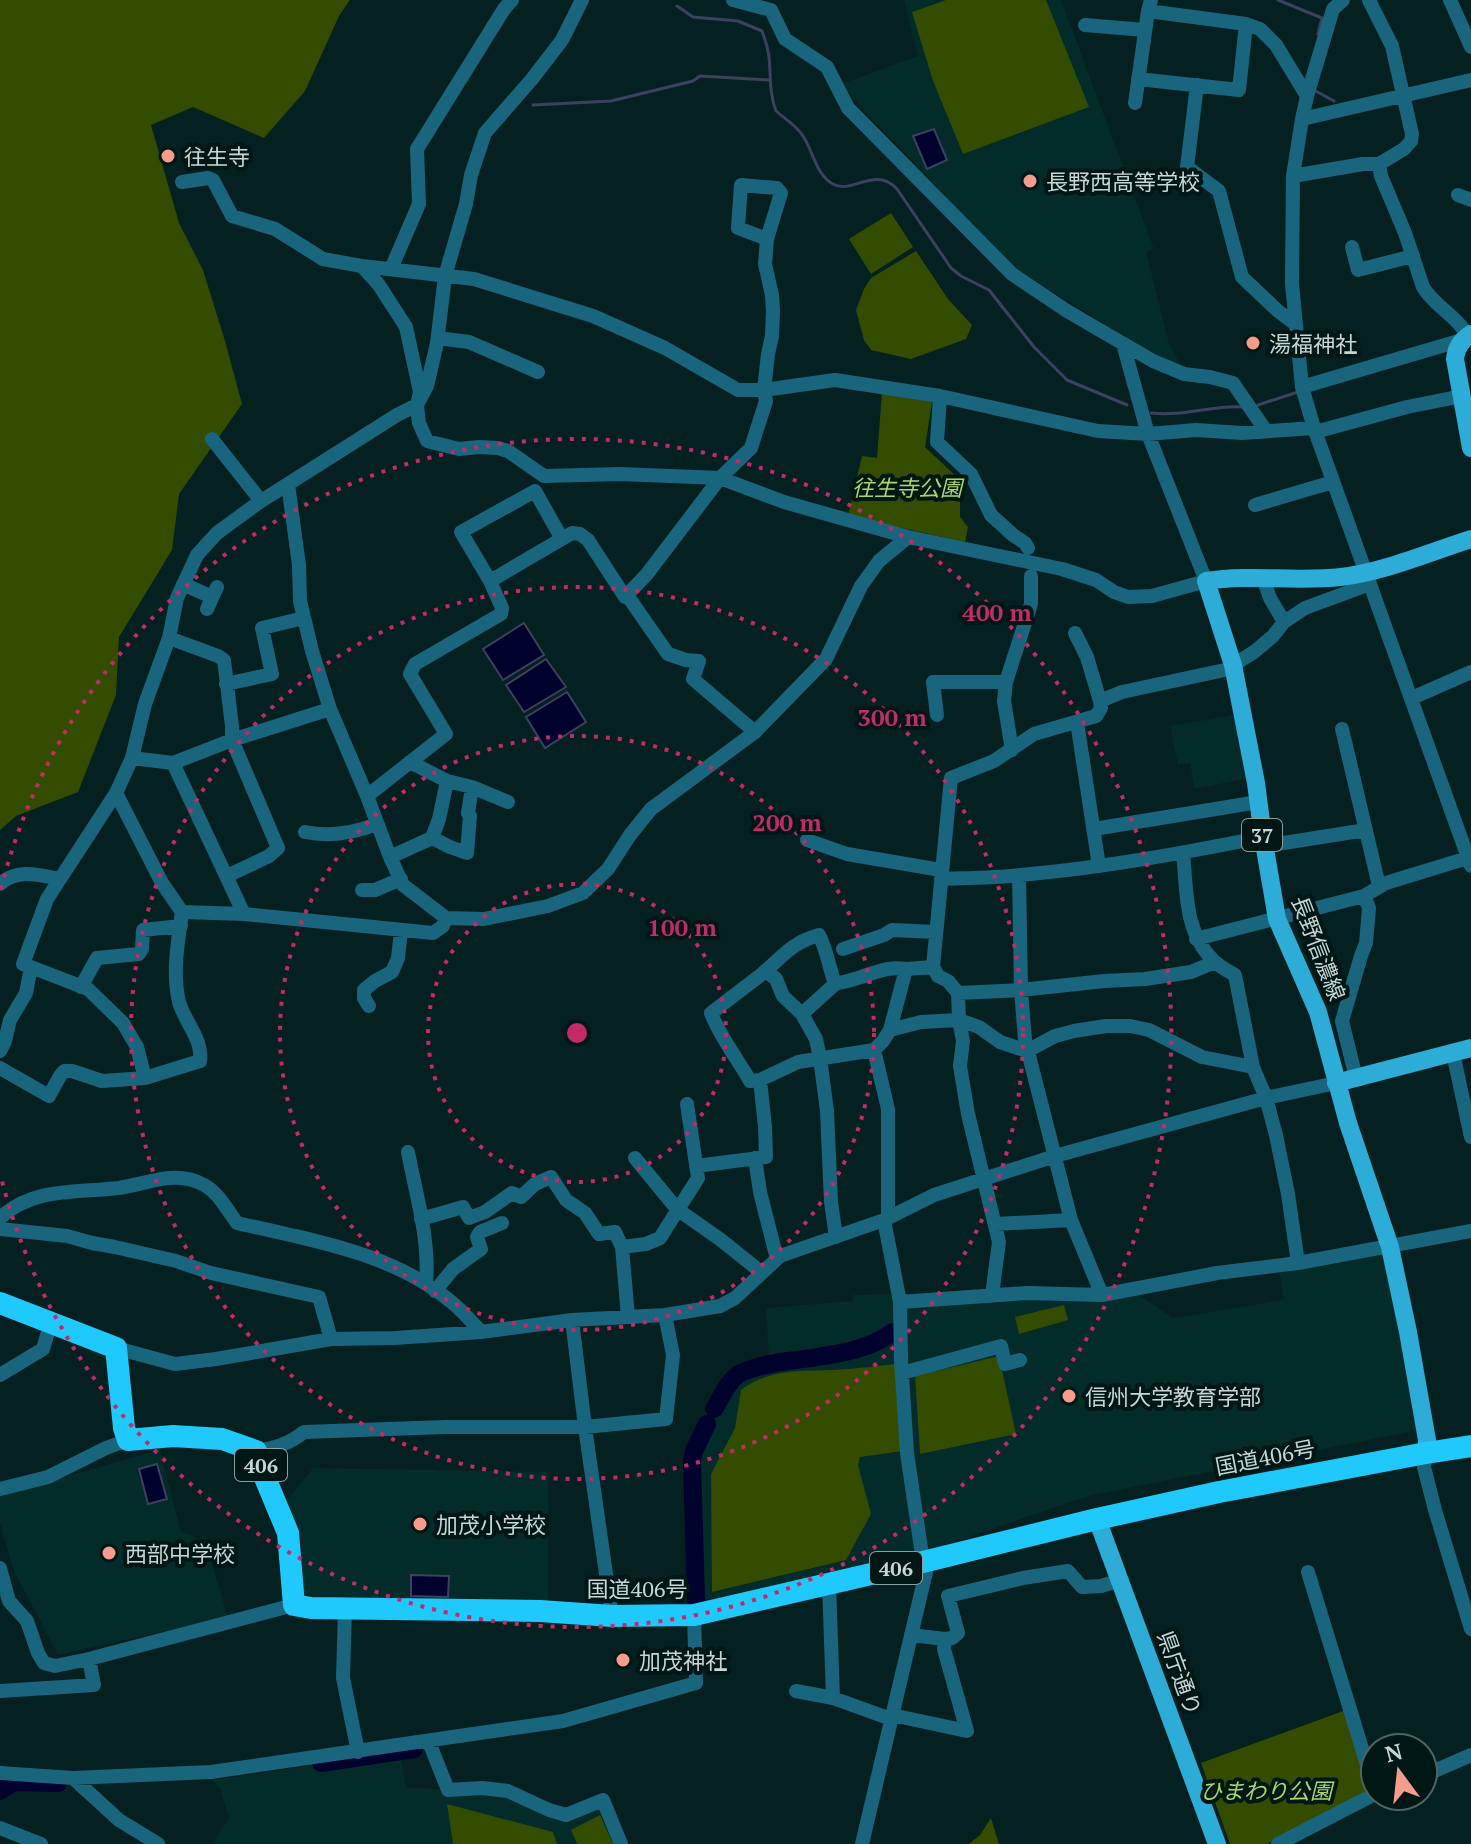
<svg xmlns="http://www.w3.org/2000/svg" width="1471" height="1844" font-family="'PT Serif','Noto Sans JP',serif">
<rect width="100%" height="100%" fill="#052020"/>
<path fill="#022b2a" d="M904,0H1061L1154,249L1146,252L1169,344L1182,367L1151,353L1020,271L982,236L899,145L871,118L841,84L918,56Z
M1235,715L1249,778L1194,789L1190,763L1178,765L1170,726Z
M1383,1249L1419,1426L1414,1431L1085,1497L926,1552L699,1601L694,1464L739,1367L769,1359L766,1308L853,1301V1295L896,1294L897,1304L1136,1293L1173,1318L1284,1300L1279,1270Z
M160,1450L181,1532L200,1539L204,1538L228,1617L58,1655L13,1569L0,1523V1495Z
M313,1468L548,1472V1607L317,1600L303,1594L284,1504Z
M400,1753L406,1787L507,1794L557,1818L600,1807L616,1844H212L229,1818L220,1788L212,1780Z"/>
<path fill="#334c00" d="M0,0H350L339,16L305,91L264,138L193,107L151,125L179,223L203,270L225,341L242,404L179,494L172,550L119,637L116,695L78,792L16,816L0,830Z
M946,0H1046L1089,107L963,154L933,81L912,12Z
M891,213L913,247L871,274L849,239Z
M916,251L948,299L972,325L966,339L911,359L871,350L864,340L856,310L864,289L871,278Z
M882,392L933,396L925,447L960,480V517L968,527L965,542L848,516L862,456L877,458Z
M1064,1305L1068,1320L1019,1334L1015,1317Z
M999,1356L1016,1434L920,1454L915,1376Z
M895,1364L903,1451L860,1457L858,1465L871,1514L846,1560L712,1592L711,1474L735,1428L741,1390C769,1369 799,1371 832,1370C853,1369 874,1366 895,1364Z
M1346,1710L1368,1785L1363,1795L1267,1844H1230L1201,1763Z
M447,1804L553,1832L557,1844H453Z
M600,1815L613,1844H577L571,1830Z
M991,1818L999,1844H969L980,1835Z"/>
<path fill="#00012d" stroke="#3c415f" stroke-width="2" d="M934,129L947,160L927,169L913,136Z
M524,623L544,655L503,680L483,649Z
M546,659L566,687L524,712L506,685Z
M567,692L586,722L545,748L526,717Z
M157,1464L167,1499L148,1504L139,1469Z
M411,1575L449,1576L448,1597L411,1596Z"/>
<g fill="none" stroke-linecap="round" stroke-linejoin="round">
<path stroke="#3c415f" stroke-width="3" d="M1278,0L1322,18L1318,34
M677,6L693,17L738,21L762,31C765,39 768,49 769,57C771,76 769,93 776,111C785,119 797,126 803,136C813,151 816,175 833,184C852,195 875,165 897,189L951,268L961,276L989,290L1034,347L1067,380L1127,405
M1312,89L1334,101
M533,105L611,101L693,81L700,76L769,80
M1258,405L1298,392
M1151,413C1182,417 1213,405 1243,407"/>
<path stroke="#00012d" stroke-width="18" d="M714,1409C721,1398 727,1382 739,1374C751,1367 767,1365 780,1362C816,1357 864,1354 893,1332
M696,1599L692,1462L694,1451L707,1424
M321,1763L414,1749
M0,1791L14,1782L58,1783"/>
<path stroke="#1a657e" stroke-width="14" d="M733,0L771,10L785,39L827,67L848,108L1012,274L1067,311L1153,361L1184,374L1210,377L1233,383L1266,431
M1151,0L1148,11L1246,24L1260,29L1276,45L1307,96
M1450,0L1471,47
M1085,25L1145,30
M1138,79L1239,90L1246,24
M1471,80L1302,119L1293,176L1292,284L1302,387L1314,428L1471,866
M1197,85L1187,167L1219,191L1242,277L1278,311L1294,323
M1135,103L1148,11
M1302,119L1307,96L1333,9L1343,0
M1379,164L1381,176L1405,233L1423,287C1434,306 1457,316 1468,336
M1293,176L1363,164H1379L1404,149L1411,141L1412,134L1392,46L1369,0
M182,182L208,178L213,180L232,216L275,229L323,259L362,266L474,279L593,316L665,348L738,390H764L835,380L940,396L1098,431L1148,434L1196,430L1242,433L1314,428
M1458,195L1471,200
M1352,247L1358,270L1413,256
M362,266L379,285L406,327L420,392L417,405L419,423L427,441L459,449L479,447L498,448L508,451L544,476L620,474L720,478L784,502L908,537L1062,569L1096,580L1114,592L1128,597L1152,596L1206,581L1148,434L1123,344
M391,269L419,204L417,149L504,9L512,0
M438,338L469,342L538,372
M1302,387L1462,340
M940,396L937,442L971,474L991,515L1013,535L1025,543L1028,548
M1315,432L1407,407L1462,396
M212,439L261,501
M288,484L299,565L300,601L312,651L330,709L367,796L390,857L403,885L446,918L484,919L548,906L583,893L608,869L630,835L651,809L755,732L826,659L861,586L879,561L908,537
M1255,505L1333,482
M1263,578L1270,598L1284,622
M490,581L461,532L535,491L562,539
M183,584L212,597
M625,597L647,574L720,478L751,448L766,401L764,390L768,354L772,336L773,311L772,295L765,264L767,239L781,193L777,188L741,185L738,228L767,239
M207,609L217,587
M1075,633L1087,657L1100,701
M169,638L218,656L224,660L232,726V740L278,848L269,856L227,876
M1233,665L1254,652L1273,636L1284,622L1305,608L1370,584
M226,684L272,674L262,628L304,618
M1412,698L1471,672
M937,715L933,682H1006
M1077,722L1099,866
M1342,729L1379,886
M1012,750L1004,701L1006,682L1031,604V576
M132,758L173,763L232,740L330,709
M173,763L244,914
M447,781L472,787L508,802
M116,793L162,883L182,912C178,942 172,972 179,1002C185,1023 203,1039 200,1061L145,1078L137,1047L123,1023L88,989L23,964L47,899L116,793L132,758L145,704L169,638L177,598L197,555L217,533L258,503L397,415L417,405L427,386L437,343L445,276L466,204L471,175L485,133L532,79L562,40L582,0
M367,796L446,734L410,674L415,664L501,614L502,608L490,581L572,533L580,534L588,540L625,597L629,598L668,654L686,660L699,661L693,679L755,732
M1094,829L1258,802
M305,832C330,837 354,833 377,824
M432,838L450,847L467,853L470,816L468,813L472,787
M807,840L847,854L941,870
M1264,846L1366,830
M1183,853C1187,891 1184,933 1214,961C1220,967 1228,971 1235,975L1253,1067L1266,1098L1276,1135L1288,1194L1298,1263
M390,857L432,838L439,819L447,781L410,762
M1019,875L1021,990L1025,1040L1071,1220L1102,1295
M941,879C967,878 994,878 1020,875C1102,868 1183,853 1263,837
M0,884C18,868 39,875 60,879
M362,890H375L401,879
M182,912L244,914L433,933L443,926L446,918
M1196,939L1364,896L1386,883L1471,857
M843,949L884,935L892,930L936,932
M766,971L776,979L783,996L802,1014L816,1039L820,1058L827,1111L831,1202L836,1237
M835,984C843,982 853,980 861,977C877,972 889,966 906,969
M81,987L97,958L139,954L142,949L143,930L181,926
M958,993L1021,990L1104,981L1145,979L1191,972L1215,962
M369,1006L364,998V990L375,981L392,972L398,958L401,931
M802,1014L835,984C829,967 827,950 819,935C791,943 783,956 762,974C745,987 728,1000 711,1013C720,1037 737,1058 750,1081L760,1080L798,1062L874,1050
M890,1030L906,969L933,967
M0,1051L5,1041L10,1020L26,993L31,967
M1453,1053L1471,1137
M0,1068L49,1096L60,1076L64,1071H72L102,1081L145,1078
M1356,1078L1342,1021L1361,956L1366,943L1369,908L1364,896
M408,1152C416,1195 430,1240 426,1284
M635,1158L677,1209L721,1240L761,1272
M755,1158L760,1192L777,1259
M696,1166L766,1157L765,1127L760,1080
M0,1218C33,1187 77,1193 119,1188C147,1184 176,1169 204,1185C218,1192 228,1211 237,1223C312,1240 395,1253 455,1305C464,1313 473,1323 481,1332
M888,1218V1109L874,1050L883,1041L890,1030L921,1022L959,1020L979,1027L1000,1042L1027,1051L1055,1036L1074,1031L1106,1026H1130L1149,1030L1202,1057L1253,1067
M421,1219L463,1207L469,1218L485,1212L512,1193L521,1197L535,1184L551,1177L566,1200L585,1213L599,1234L615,1232L622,1247L628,1317
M884,1220L900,1302
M995,1224L1071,1220
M0,1229L67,1236L92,1243L115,1247L176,1261L211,1273L319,1297L331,1339
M622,1247L646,1244L660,1238L698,1178L687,1104
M435,1291L453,1269L481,1249L477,1237L480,1232L502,1223
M992,1295L999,1242L968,1114L960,1066L963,1041L959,1020L958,993L948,981L938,976L933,967L951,778L994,761L1034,734L1096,716L1101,708L1100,701L1122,692L1234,668
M572,1320L585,1427L612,1616
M116,1348L175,1364L216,1359L331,1339L395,1338L481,1332L572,1320L665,1315L720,1306L735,1298L780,1256L884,1220L934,1195L1055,1156L1266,1098L1336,1083
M902,1373L1001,1346L1005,1364L1020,1360
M0,1375L43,1349L51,1322
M256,1451C275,1448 289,1444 304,1432L445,1427H585L666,1419L673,1355L665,1315
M1426,1453L1424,1467L1435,1510L1471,1629
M0,1489L48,1477L106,1448L128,1440
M0,1568L9,1601L27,1621L38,1653L44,1663L55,1666L89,1659L294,1605
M1308,1572L1375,1791
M829,1584L833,1698
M345,1609L343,1678L358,1752
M945,1639L952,1638L958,1633L948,1596L1023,1578L1068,1571L1082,1587L1101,1586L1121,1580
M0,1691L94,1685L89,1659
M796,1691L833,1698L891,1719
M892,1715L967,1731L944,1649L945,1639L911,1635
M429,1742L448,1790L482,1788L508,1791L549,1810L566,1815L603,1800L621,1844
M0,1773L73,1778L211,1772L563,1721L696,1683L694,1615
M1423,1776L1471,1755
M73,1778L119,1820L158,1844
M0,1828L41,1844
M862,1844L926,1572L923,1562L907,1453L901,1360L900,1302L1027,1293L1102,1295L1217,1273L1298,1263L1471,1231
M1278,1844L1375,1794"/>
<path stroke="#2cacd6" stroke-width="18" d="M1471,334C1461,340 1456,348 1455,359L1471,448
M1336,1083L1471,1048
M1426,1453L1427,1440L1408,1332L1390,1247L1348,1123L1318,1012L1277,919L1263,837L1256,783L1233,665L1206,581C1251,574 1296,582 1341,577C1384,572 1430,552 1471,539
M1097,1519L1217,1844"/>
<path stroke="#20c9fb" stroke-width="22" d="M0,1303L116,1348L124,1428L128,1440L173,1436L222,1439L256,1451L263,1473L288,1533L294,1605L311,1608L540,1611L612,1616L694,1615L923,1562L1097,1519L1219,1492L1426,1453L1471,1446"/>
</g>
<g fill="none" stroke="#c22b67" stroke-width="4" stroke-dasharray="4 8">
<circle cx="577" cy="1033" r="149"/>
<circle cx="577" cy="1033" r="297"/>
<circle cx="577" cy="1033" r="446"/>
<path d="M1 889A594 594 0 1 1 1 1177"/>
</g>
<g fill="#f49d8d" stroke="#001716" stroke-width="3">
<circle cx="168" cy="156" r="8"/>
<circle cx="1030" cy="181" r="8"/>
<circle cx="1253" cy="343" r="8"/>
<circle cx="1069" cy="1396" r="8"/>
<circle cx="420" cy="1524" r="8"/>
<circle cx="109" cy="1553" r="8"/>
<circle cx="623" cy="1660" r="8"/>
</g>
<g text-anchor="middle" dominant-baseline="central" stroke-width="8" stroke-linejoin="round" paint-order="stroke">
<g fill="#001716" stroke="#8b9d9c" stroke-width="2">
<rect x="1242" y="819" width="40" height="32" rx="6"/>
<rect x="235" y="1449" width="52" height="32" rx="6"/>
<rect x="870" y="1552" width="52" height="32" rx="6"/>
</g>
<g font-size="20" font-weight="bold" fill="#c7d6d5">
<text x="1262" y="835">37</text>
<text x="261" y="1465">406</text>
<text x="896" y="1568">406</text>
</g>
<g font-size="22" fill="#c7d6d5" stroke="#001716" text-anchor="start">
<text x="184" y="156">往生寺</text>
<text x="1046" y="181">長野西高等学校</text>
<text x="1269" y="343">湯福神社</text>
<text x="1085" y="1396">信州大学教育学部</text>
<text x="436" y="1524">加茂小学校</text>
<text x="125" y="1553">西部中学校</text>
<text x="639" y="1660">加茂神社</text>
</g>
<g font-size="22" font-style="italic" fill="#a9d768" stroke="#001716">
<text x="907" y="487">往生寺公園</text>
<text x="1266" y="1790">ひまわり公園</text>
</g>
<g font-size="22" fill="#c7d6d5" stroke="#001716">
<text transform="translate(1319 948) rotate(69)">長野信濃線</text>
<text transform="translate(1265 1457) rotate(-11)">国道406号</text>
<text x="637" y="1588">国道406号</text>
<text transform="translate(1180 1673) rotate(70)">県庁通り</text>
</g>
</g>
<circle cx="577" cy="1033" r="12" fill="#c22b67" stroke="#001716" stroke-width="4"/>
<g font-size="24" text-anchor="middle" font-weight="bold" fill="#c22b67" stroke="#001716" stroke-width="8" stroke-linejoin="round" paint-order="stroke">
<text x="997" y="621">400 m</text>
<text x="892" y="726">300 m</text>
<text x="787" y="831">200 m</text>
<text x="682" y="936">100 m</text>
</g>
<g transform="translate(1399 1772) rotate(345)"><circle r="38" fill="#001716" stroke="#506362" stroke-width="2"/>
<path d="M0-6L14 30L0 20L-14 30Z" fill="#f49d8d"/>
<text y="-12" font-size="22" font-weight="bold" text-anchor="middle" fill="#c7d6d5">N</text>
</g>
</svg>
